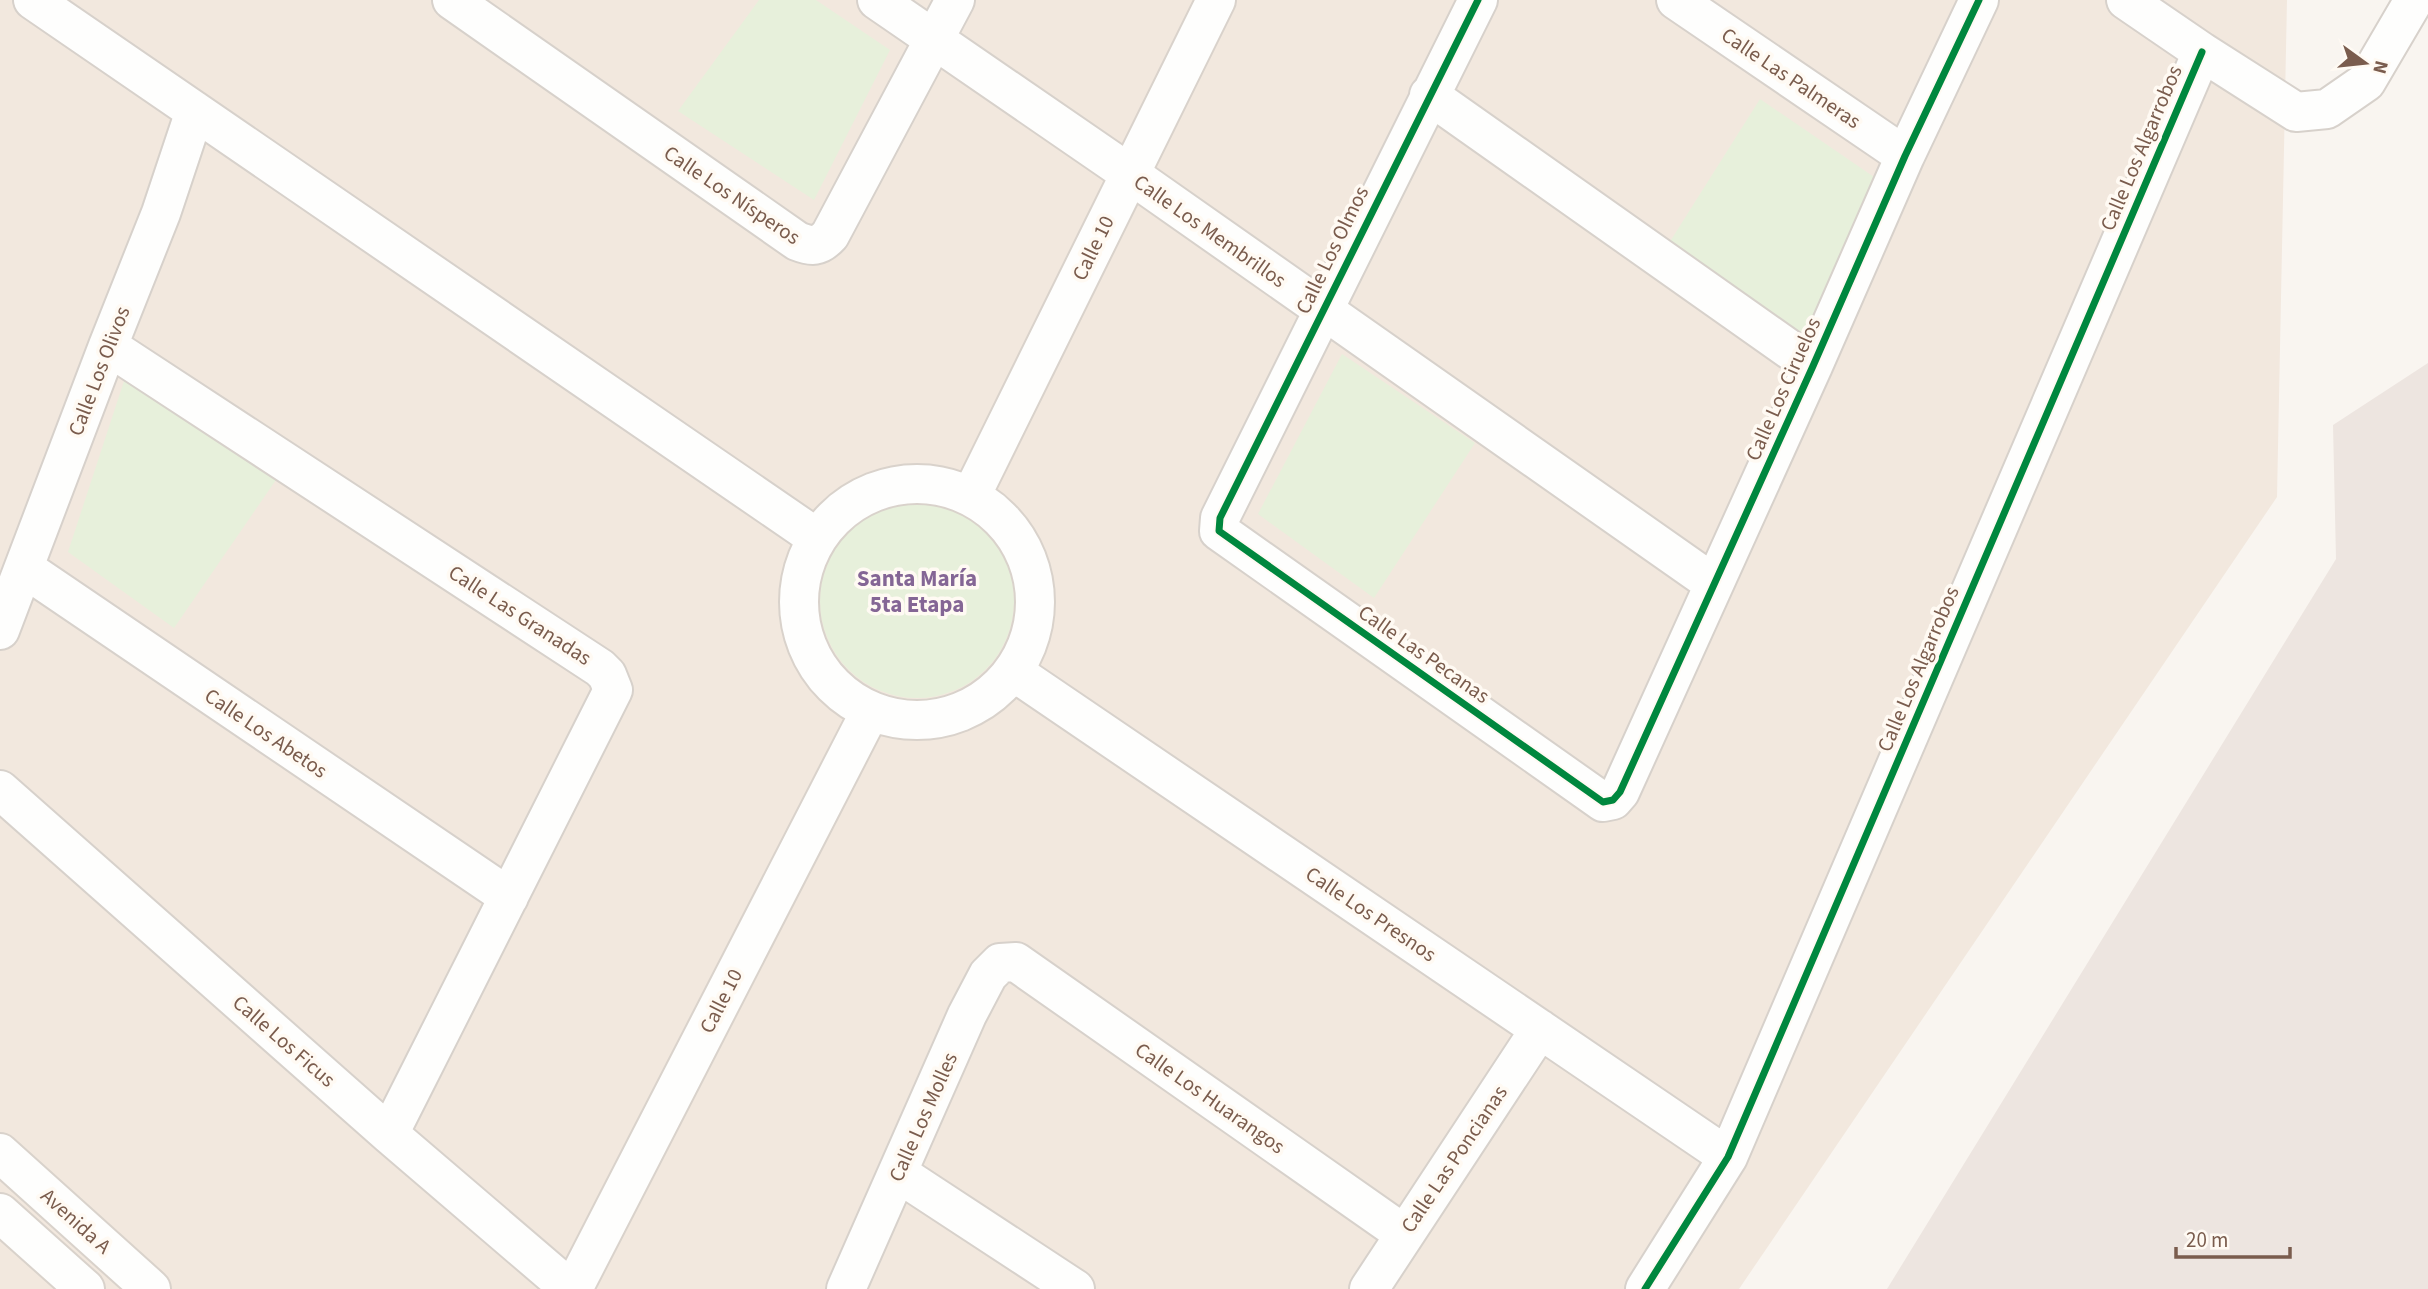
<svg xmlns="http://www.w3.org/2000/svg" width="2428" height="1289" font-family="'Source Sans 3',sans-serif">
<rect width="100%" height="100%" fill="#f9f5f0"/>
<path fill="#f2e8de" d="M0,0H2287L2277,497L1739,1289H0Z"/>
<path fill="#ede5e0" d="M2428,363V1289H1887L2336,559L2333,425Z"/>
<path fill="#e7f0db" d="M759,0H816L890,50L814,200L678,111Z
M1760,99L1877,179L1809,355L1664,251Z
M1342,354L1475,443L1374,598L1258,514Z
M125,378L278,477L174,628L68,552Z
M820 601a97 97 0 1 1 194 0a97 97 0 1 1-194 0Z"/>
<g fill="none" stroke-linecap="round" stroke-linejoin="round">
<g stroke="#d7d1cb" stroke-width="42">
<path id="street" d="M33,0L817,538
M452,0L797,241C812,247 819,247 830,235L955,0
M877,0L1130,174L1714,584
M1478,0L1220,518L1219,531L1603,802L1613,800L1620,792L1813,366L1905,156L1979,0
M1676,0L1905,156
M2126,0L2202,52L2296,112L2327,109L2366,82L2414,0
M1429,95L1813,366
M108,346L600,668L607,675L613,690L389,1134
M24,568L509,897
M0,630L108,346L161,213L195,111
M1014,672L1728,1157
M0,790L389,1134L570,1289
M898,1173L1075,1289
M846,1289L967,1015L988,975L1000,963L1016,962L1404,1234
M1369,1289L1540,1029
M1645,1289L1728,1157L2202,52"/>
</g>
<g stroke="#d9d2cb" stroke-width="42">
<path id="secondary" d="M799 602a118 118 0 1 1 236 0a118 118 0 1 1-236 0Z
M971,496L1216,0
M0,1153L151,1289
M0,1213L85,1289
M573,1289L870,712"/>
</g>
<use href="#street" stroke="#fefefd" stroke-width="38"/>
<use href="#secondary" stroke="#fefefd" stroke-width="38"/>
<g stroke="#fffaf3" stroke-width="11">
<path id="cycleway" d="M1478,0L1220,518L1219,531L1603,802L1613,800L1620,792L1813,366L1905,156L1979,0
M1645,1289L1728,1157L2202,52"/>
</g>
<use href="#cycleway" stroke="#00873e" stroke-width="7"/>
</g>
<g text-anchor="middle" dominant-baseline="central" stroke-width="7" stroke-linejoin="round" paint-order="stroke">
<g font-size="21" fill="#7a5c4d" stroke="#fffaf3">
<text transform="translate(1791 78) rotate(34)">Calle Las Palmeras</text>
<text transform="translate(2141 148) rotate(-67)">Calle Los Algarrobos</text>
<text transform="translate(732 195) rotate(34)">Calle Los Nísperos</text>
<text transform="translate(1210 231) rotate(35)">Calle Los Membrillos</text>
<text transform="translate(1093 248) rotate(-64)">Calle 10</text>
<text transform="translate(1332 250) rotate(-64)">Calle Los Olmos</text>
<text transform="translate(99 371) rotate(-69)">Calle Los Olivos</text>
<text transform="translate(1783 389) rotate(-66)">Calle Los Ciruelos</text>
<text transform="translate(520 615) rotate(33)">Calle Las Granadas</text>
<text transform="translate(1424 654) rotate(35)">Calle Las Pecanas</text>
<text transform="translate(1918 669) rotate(-67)">Calle Los Algarrobos</text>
<text transform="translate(266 733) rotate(34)">Calle Los Abetos</text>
<text transform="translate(1371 914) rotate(34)">Calle Los Presnos</text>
<text transform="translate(721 1001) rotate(-63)">Calle 10</text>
<text transform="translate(284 1041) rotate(41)">Calle Los Ficus</text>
<text transform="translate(1210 1098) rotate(35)">Calle Los Huarangos</text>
<text transform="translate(923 1117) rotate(-66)">Calle Los Molles</text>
<text transform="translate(1454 1159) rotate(-56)">Calle Las Poncianas</text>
<text transform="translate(76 1221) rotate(42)">Avenida A</text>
</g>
<g font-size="23" font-weight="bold" fill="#846695" stroke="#fffaf3">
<text x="917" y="578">Santa María<tspan x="917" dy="26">5ta Etapa</tspan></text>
</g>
</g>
<g transform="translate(2365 63) rotate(105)" stroke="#fffaf3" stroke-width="5" paint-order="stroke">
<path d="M0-5L12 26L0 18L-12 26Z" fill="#7a5c4d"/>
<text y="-10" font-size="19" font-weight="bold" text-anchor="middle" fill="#7a5c4d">N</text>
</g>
<path d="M2176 1247v10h114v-10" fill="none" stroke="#7a5c4d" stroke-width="3.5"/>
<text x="2186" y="1247" font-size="21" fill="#7a5c4d" stroke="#fffaf3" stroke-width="5" paint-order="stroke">20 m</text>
</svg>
